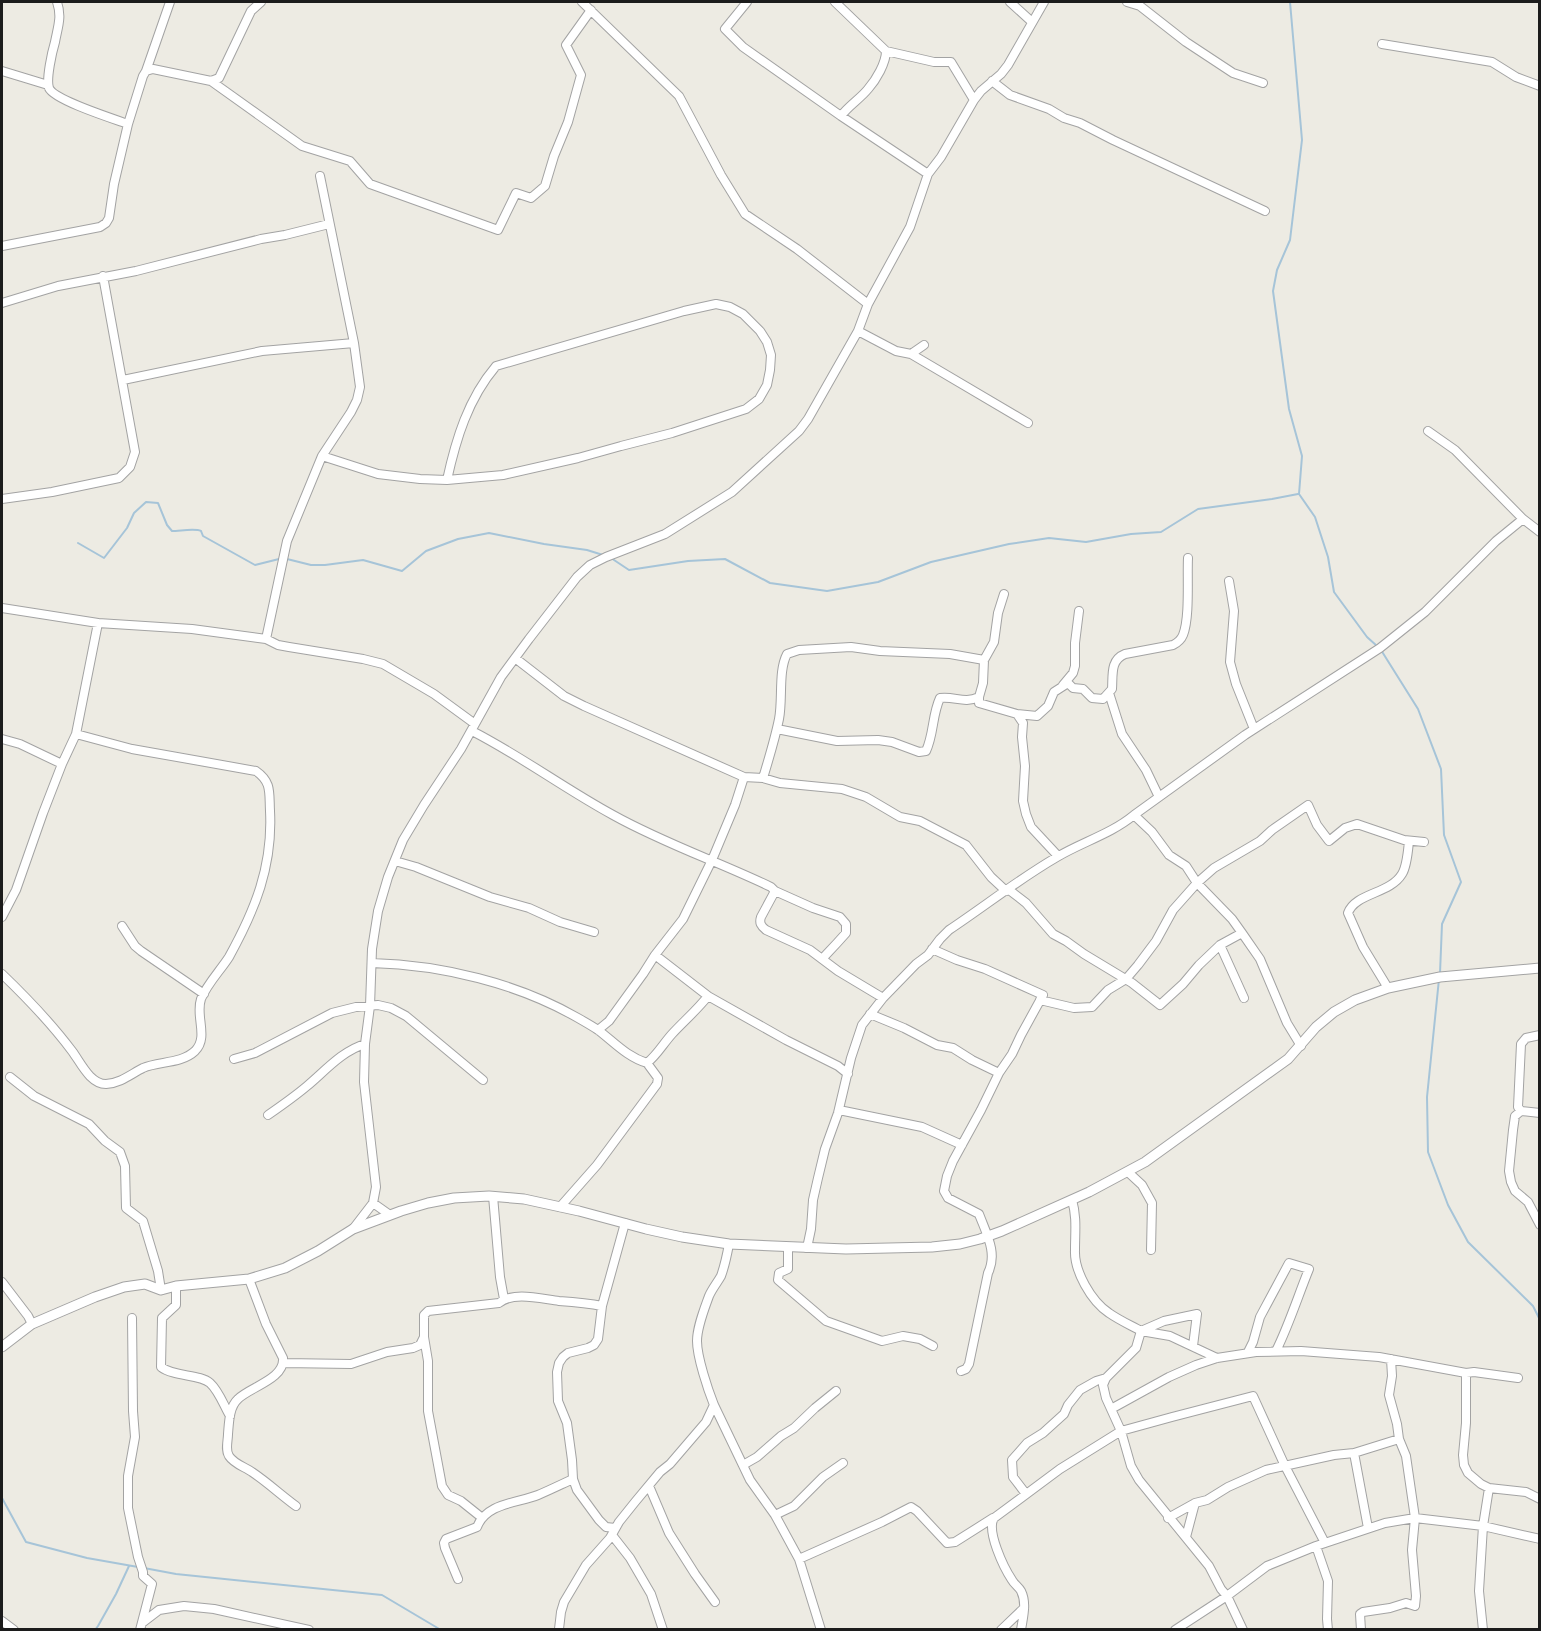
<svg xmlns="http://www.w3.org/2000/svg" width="1541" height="1631" font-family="Karla,sans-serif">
<rect width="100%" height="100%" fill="#edebe3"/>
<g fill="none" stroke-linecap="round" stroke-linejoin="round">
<path stroke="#a6c4d8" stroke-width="2" d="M1290,2L1302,140L1290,240L1277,270L1273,291L1289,409L1302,456L1299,494L1315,517L1328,557L1334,592L1367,637L1377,646
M78,543L104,558L127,528L134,513L146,502L158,503L167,525L172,531C180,531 195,528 201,531L203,536L255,565L283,558L311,565H325L363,560L402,571L426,551L458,539L489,533L544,544L587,550L603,555
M611,558L629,570L688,561L725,559L770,583L827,591L878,582L931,562L1009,544L1049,538L1086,542L1131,534L1161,532L1198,509L1272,499L1298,494
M1381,650L1418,709L1441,769L1444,835L1461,882L1442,924L1440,973
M1439,979L1427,1097L1428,1152L1448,1205L1468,1242L1533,1306L1540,1320
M2,1498L26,1542L87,1558L138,1567
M144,1568L176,1574L382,1595L441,1630
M95,1630L98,1626L116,1594L129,1566"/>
<g stroke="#a3a3a3" stroke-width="10">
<path id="minor" d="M57,2C62,17 58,26 55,42C52,52 46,79 49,88C54,100 114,119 128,124
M582,2L679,96L721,175L745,214L797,249L868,304
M747,2L725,29L743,47L841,116L928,174
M835,2L886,51L934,62H951L974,100
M1010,2L1032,22
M1127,2L1140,6L1186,42L1233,73L1263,83
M1382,44L1492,62L1516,77L1540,86
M2,71L48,85
M146,71L170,2
M211,81L302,146L350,161L370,184L498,230L516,193L531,198L545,186L554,156L568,122L581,75L566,45L591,10
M992,81L1010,95L1049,109L1064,118L1080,123L1113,140L1265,211
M841,116C848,106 860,99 868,89C876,80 886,63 886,51
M2,246L100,227L106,223L109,218L114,184L128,124L143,76L146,71L153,69L211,81L219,78L251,11L261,2
M2,303L58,286L136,271L261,239L285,235L329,224
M858,331L896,351L911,354L924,345
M911,354L1028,423
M123,380L262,351L354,343
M1428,431L1455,450L1523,519
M322,456L378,474L420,479L447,480L503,475L578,458L621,446L672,433L746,409L759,399L767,385L770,370L771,355L767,342L760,331L743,314L730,307L716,304L684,311L496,366C468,399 456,439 447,480
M2,499L52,492L119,478L130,467L135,452L103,276
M1229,581L1234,611L1230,662L1236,684L1254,729
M1004,594L998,613L994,642L984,660L983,683L979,697V703L1017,714L1023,723L1022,737L1025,766L1023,801L1026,814L1031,827L1058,856
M2,608L98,623L192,629L266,639L278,645L289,647L363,659L383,664L434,694L475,724
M266,639L287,541L322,456L351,412L357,400L360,387L354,343L320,176
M515,658L564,696L584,706L744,777L763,778L780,783L842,789L866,797L900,817L920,821L966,845L991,877L1006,891
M1063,685L1073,673L1075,666V643L1079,611
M1109,693L1122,734L1146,770L1159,797
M1017,714L1037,716L1048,706L1054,692L1068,683L1073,688L1083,689L1092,698L1103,699L1112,689C1113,675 1110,660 1125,654L1173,645C1177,643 1181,640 1183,635C1190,618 1187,578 1188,558
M777,729L837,741L878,740L892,742L919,752L926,751C934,734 932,715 940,698C955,696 964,704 979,697
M472,731C521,756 565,789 613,815C663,843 719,862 771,887L775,891L761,917C759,923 761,926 766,930L810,950L838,971L883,998
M2,739L20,744L62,764
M763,778C769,758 775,739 779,719C783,699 778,671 787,654L799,650L851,647L880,651L950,654L984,660
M1134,815L1245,735L1380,648L1425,612L1496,541L1523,519L1540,532
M395,861L416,867L490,897L529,908L560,922L594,932
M1008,889L1026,903L1053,934L1066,941L1084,954L1132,983L1160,1005L1183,984L1199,965L1220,945L1242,933
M775,891L813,908L840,917L846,924V933L837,943L822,959
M2,917L16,890L43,813L62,764L76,734L98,623
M122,926L135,946L141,951L204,994
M1220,945L1244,998
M932,949L957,960L985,969L1043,995L1021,1035L1012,1054L999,1073L981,1110L953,1161L947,1176L944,1191L948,1198L979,1214C986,1233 998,1253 988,1273L969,1364L966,1369L961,1371
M655,955L708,996L786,1040L838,1066L848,1074
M372,963C442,965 517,983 578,1018C585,1022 592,1026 598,1030C614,1042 627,1057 647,1063C657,1055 663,1044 672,1034C684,1021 697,1010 708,996
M2,974C27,998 51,1023 72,1051C81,1063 90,1084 106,1084C121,1083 131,1074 143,1068C159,1061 181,1064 195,1051C209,1037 195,1016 201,999C207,984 220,971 229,957C255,910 273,866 270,811C269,793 272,782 256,771L132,749L76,734
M1388,988L1363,947L1348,913C1355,893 1390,894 1402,874C1407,866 1408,851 1409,841
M1040,1000L1074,1008L1092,1007L1108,990L1126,979L1138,965L1156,941L1173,910L1197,883L1214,868L1260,841L1272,830L1308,805L1317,825L1329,841L1345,828L1357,824L1404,840L1424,842
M870,1014L904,1028L937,1045L953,1048L972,1060L999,1073
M598,1030L609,1021L643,974L655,955L683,919L712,860L735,805L744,777
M1540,1035L1526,1038L1521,1044L1518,1107L1521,1111L1540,1113
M234,1059L255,1053L332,1013L356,1007L378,1005L391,1008L406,1016L483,1080
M10,1077L34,1096L89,1124L105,1141L120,1152L125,1166L126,1208L143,1221L158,1271L161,1290
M839,1110L922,1127L962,1145
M1521,1111L1515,1116L1513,1130L1509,1171L1511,1182L1515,1191L1528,1202L1540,1225
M268,1115C281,1106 294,1097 307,1086C325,1071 342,1051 365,1044
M1128,1172L1142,1185L1152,1203L1151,1250
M493,1196L500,1277L504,1299
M1072,1200C1077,1217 1075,1232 1075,1250C1074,1271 1091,1301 1109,1313C1119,1320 1130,1325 1141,1331L1136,1348L1106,1378L1103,1385L1106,1398L1121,1431L1131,1466L1139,1480L1209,1566L1221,1589L1227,1596L1243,1630
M373,1203L390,1215
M560,1207L597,1165L657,1084L658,1078L647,1063
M353,1229L373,1203L376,1187L364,1082L365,1044L370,1006L372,949L378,911L388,877L403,840L424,805L461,749L501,677L529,639L577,577L590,565L606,557L665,534L732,492L799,431L808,419L858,331L868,304L910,227L928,174L941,157L974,100L981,91L1001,74L1008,65L1044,2
M729,1244C727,1255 725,1265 721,1276C717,1283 712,1289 709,1296C704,1310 697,1327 697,1341C697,1357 708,1390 714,1405L750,1480L775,1515L799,1559L821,1630
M788,1247V1269L779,1273L778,1280L826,1321L882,1341L903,1336L920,1339L933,1346
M807,1248L811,1229L813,1200L818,1178L825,1149L838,1113L851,1058L862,1025L883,998L916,964L928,955L940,939L949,930C985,906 1019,879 1057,857C1082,842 1111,834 1134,815L1152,832L1169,855L1186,866L1197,883L1232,919L1242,933L1260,959L1287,1023L1301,1046
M249,1279L266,1324L283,1358C285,1379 250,1387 238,1399C229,1407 229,1423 228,1434C228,1441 225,1450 229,1456C234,1464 245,1467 252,1472C267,1482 281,1495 296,1506
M2,1282L28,1316L32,1324
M176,1286V1305L162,1318L161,1367C174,1377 200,1374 210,1383C219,1391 224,1406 230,1416
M132,1318L133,1411L135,1437L128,1476V1508L138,1557L143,1572V1576L152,1584L140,1630
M424,1337L428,1361V1411L442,1486L448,1495L461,1501L481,1517
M1193,1346L1197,1314L1164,1321L1141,1331L1170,1336L1217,1358
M1248,1352L1253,1342L1260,1317L1289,1263L1309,1269C1298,1296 1289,1325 1276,1351
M284,1363L351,1364L387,1352L413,1348L420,1345L424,1337V1315L428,1311L499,1303C513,1291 542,1299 559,1301C573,1302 587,1303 602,1306
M1466,1373V1423L1463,1455L1464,1465L1468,1473L1481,1484L1489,1488L1526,1492L1540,1499
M1111,1409L1169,1377L1196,1365L1217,1358L1256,1352L1301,1351L1379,1357L1466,1373L1474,1372L1518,1378
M1354,1453L1368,1528
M743,1465L757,1457L781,1436L794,1428L815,1408L836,1391
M649,1486L669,1533L695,1574L715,1602
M1026,1494L1013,1477L1012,1460L1027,1443L1043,1433L1064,1414L1068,1405L1080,1390L1096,1381L1106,1378
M775,1515L794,1506L823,1477L843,1463
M1168,1518L1195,1503L1207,1500L1228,1487L1266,1470L1334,1455L1354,1453L1399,1439
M615,1528L606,1527L599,1520L577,1490L573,1479L572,1460L567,1423L558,1401L557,1372L559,1363L563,1357L568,1353L588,1348L594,1345L598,1339L602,1306L625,1223
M612,1535L630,1558L651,1594L663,1630
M1186,1537L1195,1503
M1316,1546L1328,1581L1327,1619L1328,1630
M799,1559L882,1522L911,1507L917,1511L947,1543L955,1542L993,1518
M458,1579L445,1548L444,1543L446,1539L477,1527C486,1503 518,1503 538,1495C550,1490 562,1484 573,1479
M2,1621L14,1630
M142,1623L159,1610L184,1606L214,1609L309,1630
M559,1629L561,1612L564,1602L586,1565L610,1538L619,1522L635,1502L660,1472L670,1464L706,1422L714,1405
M1001,1630L1024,1608
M1021,1630C1023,1617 1027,1603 1021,1591C1019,1587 1014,1584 1012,1580C1004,1568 986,1531 994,1518L1060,1469L1121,1431L1172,1417L1253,1396L1285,1466L1325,1543
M1175,1630L1227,1596L1267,1566L1316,1546L1385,1523L1415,1518L1483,1526L1540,1539
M1361,1630L1360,1614L1363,1612L1390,1608L1406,1603L1415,1606L1416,1596L1412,1550L1415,1518L1406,1456L1399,1439L1397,1424L1389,1395L1392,1376L1391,1359
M1483,1630L1479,1591L1483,1526L1489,1488"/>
</g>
<g stroke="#a3a3a3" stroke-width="11">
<path id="tertiary" d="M2,1347L32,1324L95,1297L124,1287L145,1284L161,1290L176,1286L249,1279L285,1268L318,1251L353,1229L401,1211L428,1203L454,1198L489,1196L524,1199L579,1211L646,1229L682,1237L729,1244L846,1249L932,1247L960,1244L980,1239L1002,1231L1089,1192L1145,1162L1288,1059L1316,1027L1334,1012L1355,1000L1388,988L1440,977L1540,968"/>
</g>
<use href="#minor" stroke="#fff" stroke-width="8"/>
<use href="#tertiary" stroke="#fff" stroke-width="9"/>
</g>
<rect width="1541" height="1631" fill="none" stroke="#1c1c1c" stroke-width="6"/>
</svg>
